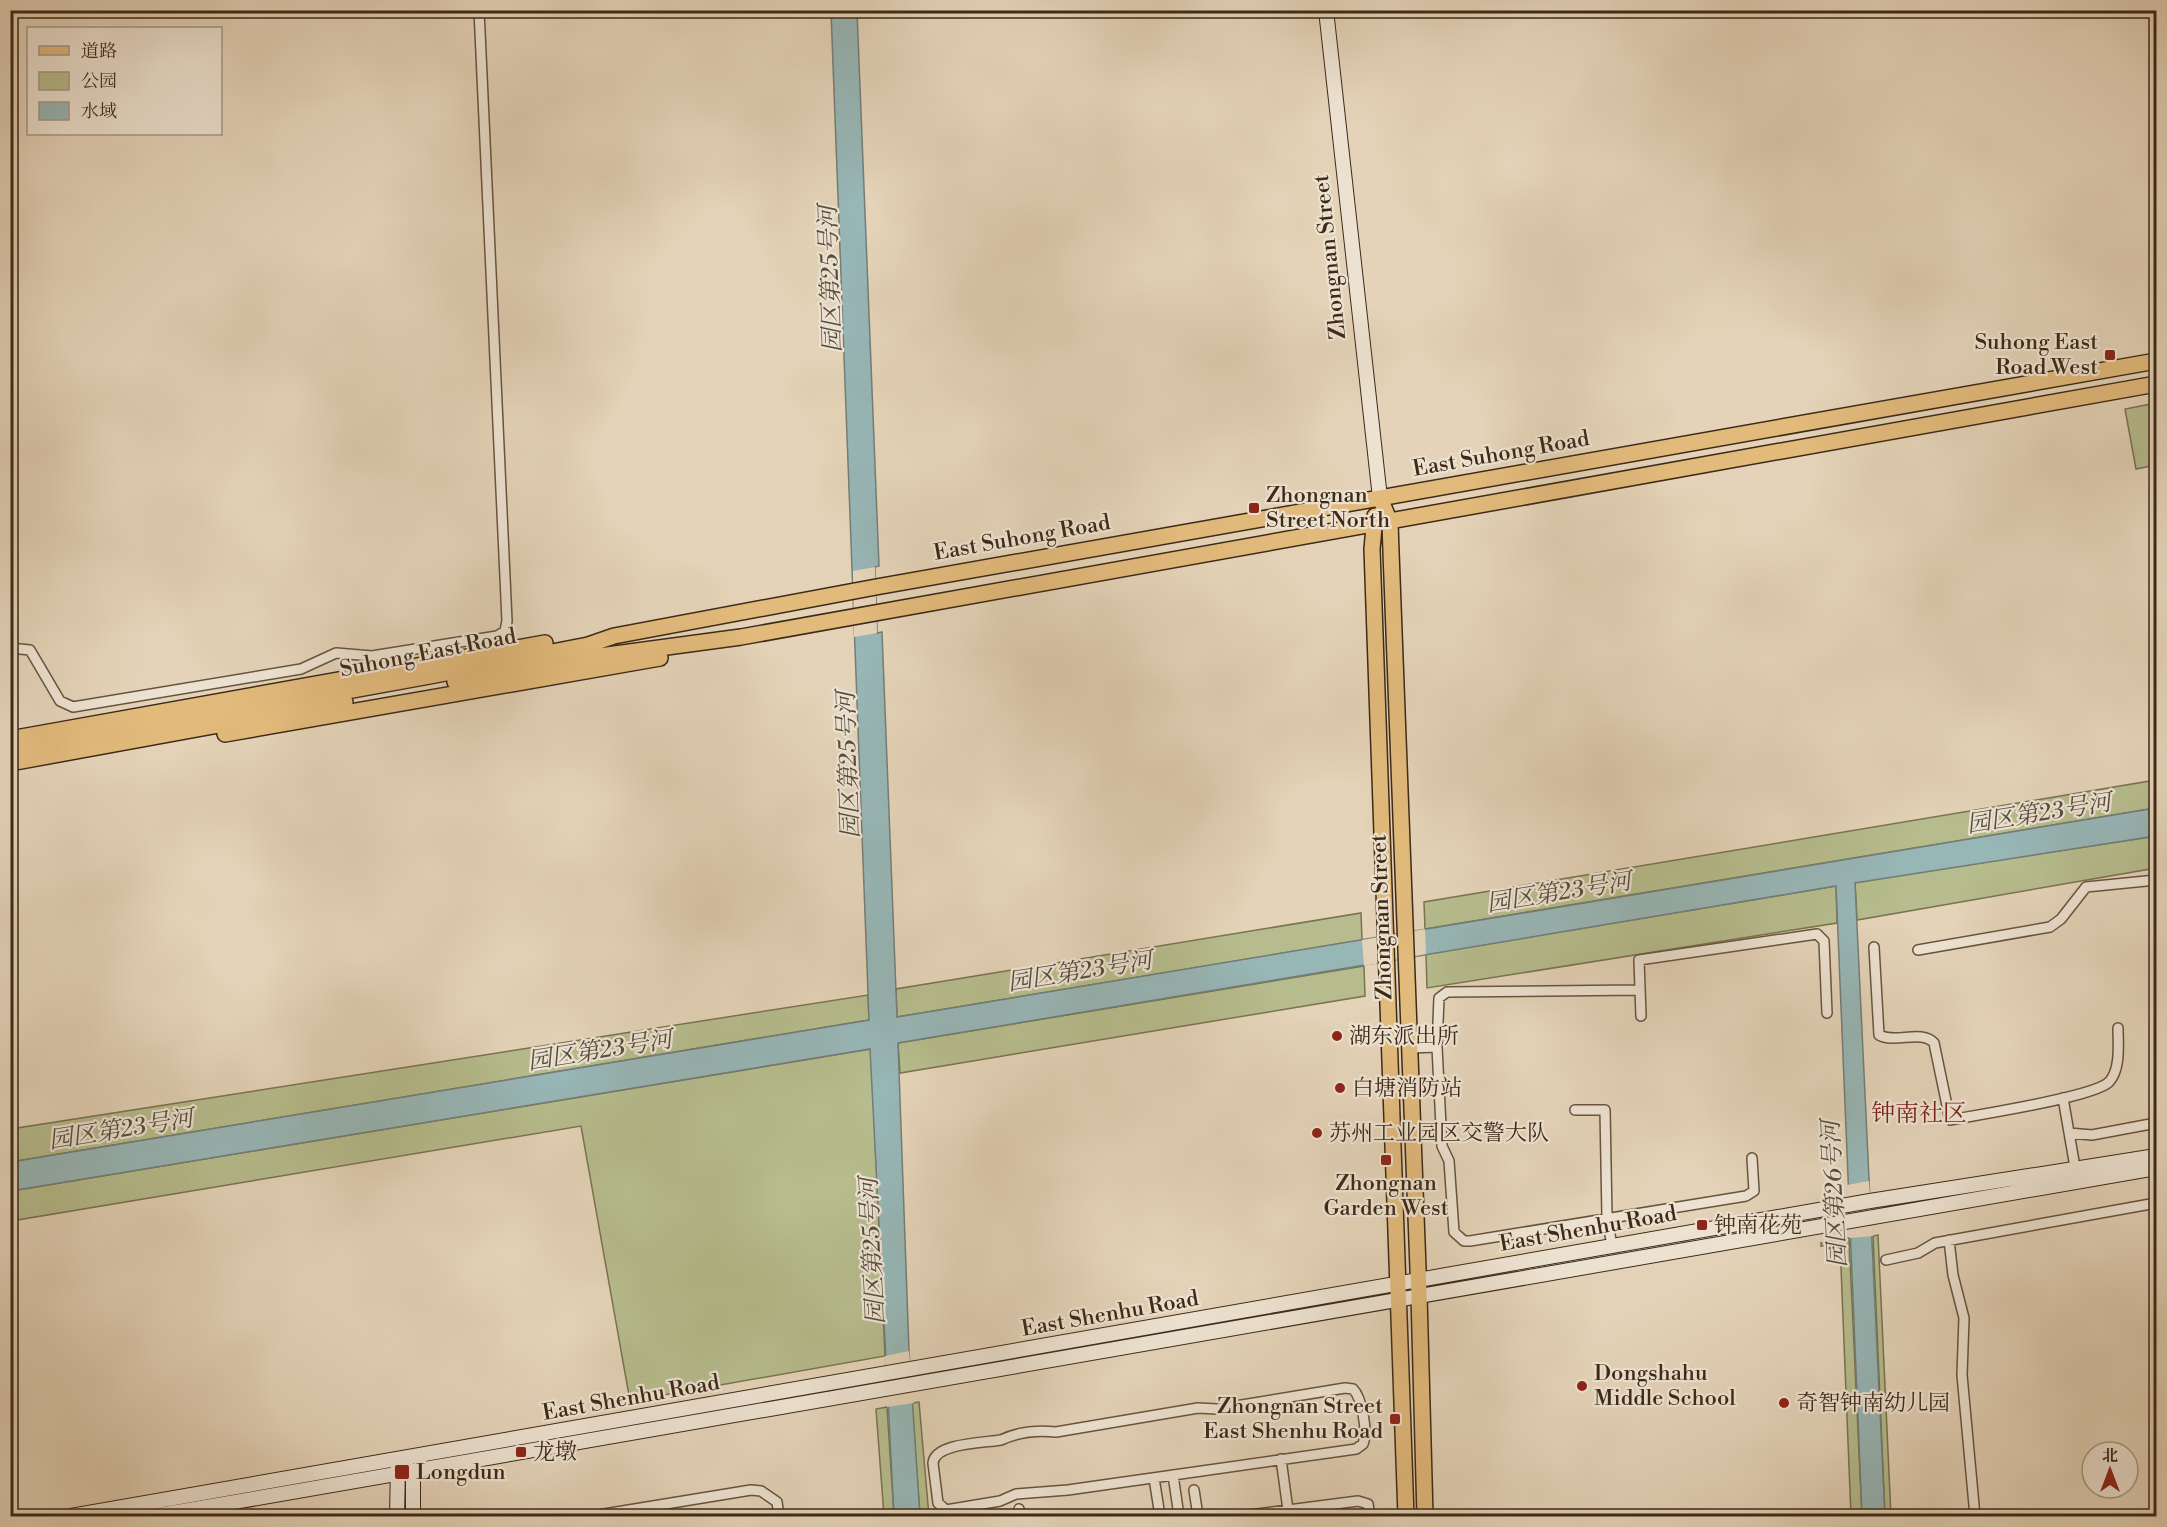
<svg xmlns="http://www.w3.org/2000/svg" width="2167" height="1527" font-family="'Libre Bodoni','Noto Serif SC',serif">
<rect width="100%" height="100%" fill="#e4d3b8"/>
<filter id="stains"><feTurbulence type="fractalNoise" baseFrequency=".00333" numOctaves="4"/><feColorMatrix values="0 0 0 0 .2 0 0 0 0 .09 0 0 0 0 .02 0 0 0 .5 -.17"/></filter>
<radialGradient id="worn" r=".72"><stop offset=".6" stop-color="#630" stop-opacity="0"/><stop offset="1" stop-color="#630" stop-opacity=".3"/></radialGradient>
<path fill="#b6bc8d" stroke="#7a7352" stroke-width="1.5" d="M2156,403V465L2136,469L2125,409Z
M2156,780V808L1425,929L1424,902Z
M2156,836V868L1857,920L1855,882Z
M1836,886L1837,923L1427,988L1426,954Z
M1361,913L1362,940L897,1017L896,989Z
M1364,966L1365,996L900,1073L898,1043Z
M868,995L869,1020L11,1162V1129Z
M871,1049L885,1356L630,1401L581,1126L11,1221V1191Z
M1878,1235L1891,1516H1885L1873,1236Z
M1849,1238L1862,1516H1851L1840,1243L1821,1246V1243Z
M919,1402L929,1516H920L912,1403Z
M887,1407L894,1516H884L876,1409Z"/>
<path fill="#97b6b6" stroke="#737e76" stroke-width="1.5" d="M831,11H857L879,566L875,567L877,627V633L882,632L897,1017L2156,808V836L1855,883L1885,1516H1862L1836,886L898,1043L909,1351L920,1516H894L870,1049L11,1191V1162L869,1020Z"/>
<path fill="#e4d3b8" d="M875,567L877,633L854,637L853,571Z
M1425,929L1426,954L1364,966L1362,940Z
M1869,1181L1873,1236L1849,1238L1847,1185Z
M909,1351L914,1403L887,1407L885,1356Z"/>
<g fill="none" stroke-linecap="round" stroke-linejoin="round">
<g stroke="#67543f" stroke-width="12">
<path id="street" d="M10,648L30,650L60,701L73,707L301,669L336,653L372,656L497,636L505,631L507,621L479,10
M1874,947L1879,1035C1895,1044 1922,1029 1934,1043L1950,1120C1977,1115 2094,1097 2109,1082C2121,1069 2118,1044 2118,1028
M1918,950L2050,927L2061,919L2086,887L2156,880
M1639,990L1447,992L1439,998L1437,1047L1442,1146L1449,1161L1454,1232L1464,1241H1470L1746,1196L1754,1191L1752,1158
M1641,1016L1639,960L1817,934L1824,941L1827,1013
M1409,1048L1437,1047
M2063,1098L2075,1167
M1575,1110H1605L1607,1217L1612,1246
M2069,1133L2092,1135L2156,1123
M1949,1240L1953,1275L1964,1318L1962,1375L1975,1516
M1886,1260L1918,1253L1935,1243L2156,1203
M1345,1388L1353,1389C1362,1398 1368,1432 1363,1444L1356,1449L1068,1490L1016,1494L1000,1501L946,1510L938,1503L933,1463C935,1443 983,1443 1001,1440C1018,1432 1038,1430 1056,1432L1198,1408L1217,1409Z
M1281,1459L1288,1510
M1173,1475L1179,1516
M1154,1478L1160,1516
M1194,1490L1198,1516
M1019,1509L1020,1516
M592,1516L751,1490L761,1491L777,1502L779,1516
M1242,1516L1358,1501L1368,1504L1370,1516"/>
</g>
<g stroke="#3d2a17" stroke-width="16">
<path id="secondary" d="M1326,10L1380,498
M407,1467L413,1473V1516
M71,1516L1458,1273L1870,1201L2156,1156
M154,1516L2156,1168
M397,1516L398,1467"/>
</g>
<g stroke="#3d2a17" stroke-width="18">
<path id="primary" d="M1380,498L1390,522L1391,552L1419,1295L1425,1516
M1375,516L1372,549L1406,1516
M455,682L585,658L741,637L2156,384
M225,734L660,658
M10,739L545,643
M10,752L435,675L588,645L614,636L876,587L2156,361
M10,763L345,702"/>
</g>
<use href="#street" stroke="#ede2d1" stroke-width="9"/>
<use href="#secondary" stroke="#ede2d1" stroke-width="14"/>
<use href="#primary" stroke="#e2ba7c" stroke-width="15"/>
</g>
<g fill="#8f2418" stroke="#ede2d1" stroke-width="2">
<rect x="2104" y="349" width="12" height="12" rx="3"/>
<rect x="1248" y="502" width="12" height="12" rx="3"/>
<circle cx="1337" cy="1036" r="6"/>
<circle cx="1340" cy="1088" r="6"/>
<circle cx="1317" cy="1133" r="6"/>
<rect x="1380" y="1154" width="12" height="12" rx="3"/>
<rect x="1696" y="1219" width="12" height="12" rx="3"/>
<circle cx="1582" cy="1386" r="6"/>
<circle cx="1784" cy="1403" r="6"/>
<rect x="1389" y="1413" width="12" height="12" rx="3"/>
<rect x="515" y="1446" width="12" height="12" rx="3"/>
<rect x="394" y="1464" width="16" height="16" rx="3"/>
</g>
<g text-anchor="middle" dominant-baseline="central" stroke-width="4.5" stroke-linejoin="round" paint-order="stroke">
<g font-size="22" fill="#3d2a17" stroke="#ede2d1">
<text transform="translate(1330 257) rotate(-96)">Zhongnan Street</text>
<text transform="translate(1501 454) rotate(-10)">East Suhong Road</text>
<text transform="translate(1022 538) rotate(-10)">East Suhong Road</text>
<text transform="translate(428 653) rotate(-11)">Suhong East Road</text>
<text transform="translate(1382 917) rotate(-92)">Zhongnan Street</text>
<text transform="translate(1588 1229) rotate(-10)">East Shenhu Road</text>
<text transform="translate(1110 1314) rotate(-10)">East Shenhu Road</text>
<text transform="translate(631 1398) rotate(-10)">East Shenhu Road</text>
</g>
<g font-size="22" fill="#3d2a17" stroke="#ede2d1" text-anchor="start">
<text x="2098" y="342" text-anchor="end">Suhong East<tspan x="2098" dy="25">Road West</tspan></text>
<text x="1266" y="495">Zhongnan<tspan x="1266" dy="25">Street North</tspan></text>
<text x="1349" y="1036">湖东派出所</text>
<text x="1352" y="1088">白塘消防站</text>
<text x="1329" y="1133">苏州工业园区交警大队</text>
<text x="1386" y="1183" text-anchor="middle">Zhongnan<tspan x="1386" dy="25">Garden West</tspan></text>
<text x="1714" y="1225">钟南花苑</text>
<text x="1594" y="1373">Dongshahu<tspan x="1594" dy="25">Middle School</tspan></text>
<text x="1796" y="1403">奇智钟南幼儿园</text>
<text x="1383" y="1406" text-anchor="end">Zhongnan Street<tspan x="1383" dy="25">East Shenhu Road</tspan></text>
<text x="533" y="1452">龙墩</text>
<text x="416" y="1472">Longdun</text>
</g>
<g font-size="24" font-style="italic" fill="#544d3f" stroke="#ede2d1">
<text transform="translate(831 279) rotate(-92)">园区第25号河</text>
<text transform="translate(849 765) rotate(-92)">园区第25号河</text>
<text transform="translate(2039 814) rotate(-9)">园区第23号河</text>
<text transform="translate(1559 893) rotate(-9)">园区第23号河</text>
<text transform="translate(1080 972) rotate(-9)">园区第23号河</text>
<text transform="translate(600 1051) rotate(-9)">园区第23号河</text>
<text transform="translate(121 1130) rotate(-9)">园区第23号河</text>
<text transform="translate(1835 1194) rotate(-93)">园区第26号河</text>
<text transform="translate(873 1251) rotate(-93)">园区第25号河</text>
</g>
<g font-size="24" fill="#7a1f14" stroke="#ede2d1">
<text x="1919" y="1114">钟南社区</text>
</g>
</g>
<rect width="2167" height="1527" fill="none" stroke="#e4d3b8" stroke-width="36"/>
<rect x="12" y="12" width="2143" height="1503" fill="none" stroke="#3d2a17" stroke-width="3"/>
<rect x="18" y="18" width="2131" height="1491" fill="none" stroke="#3d2a17" stroke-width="1.5"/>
<rect x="27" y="27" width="195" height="108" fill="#ede2d1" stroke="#a79887" stroke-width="1.5"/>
<rect x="39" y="46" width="30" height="9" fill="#e2ba7c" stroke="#a79887" stroke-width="1.5"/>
<text x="81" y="57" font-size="18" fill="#3d2a17">道路</text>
<rect x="39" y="72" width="30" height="18" fill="#b6bc8d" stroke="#a79887" stroke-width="1.5"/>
<text x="81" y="87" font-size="18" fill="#3d2a17">公园</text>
<rect x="39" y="102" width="30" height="18" fill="#97b6b6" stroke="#a79887" stroke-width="1.5"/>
<text x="81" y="117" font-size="18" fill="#3d2a17">水域</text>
<g transform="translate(2110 1470)"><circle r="28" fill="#ede2d1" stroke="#a79887" stroke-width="1.5"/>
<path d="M0-4.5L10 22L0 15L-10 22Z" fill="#8f2418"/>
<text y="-9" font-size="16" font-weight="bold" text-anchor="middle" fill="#3d2a17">北</text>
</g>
<rect width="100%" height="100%" filter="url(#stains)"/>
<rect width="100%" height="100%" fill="url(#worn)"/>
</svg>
